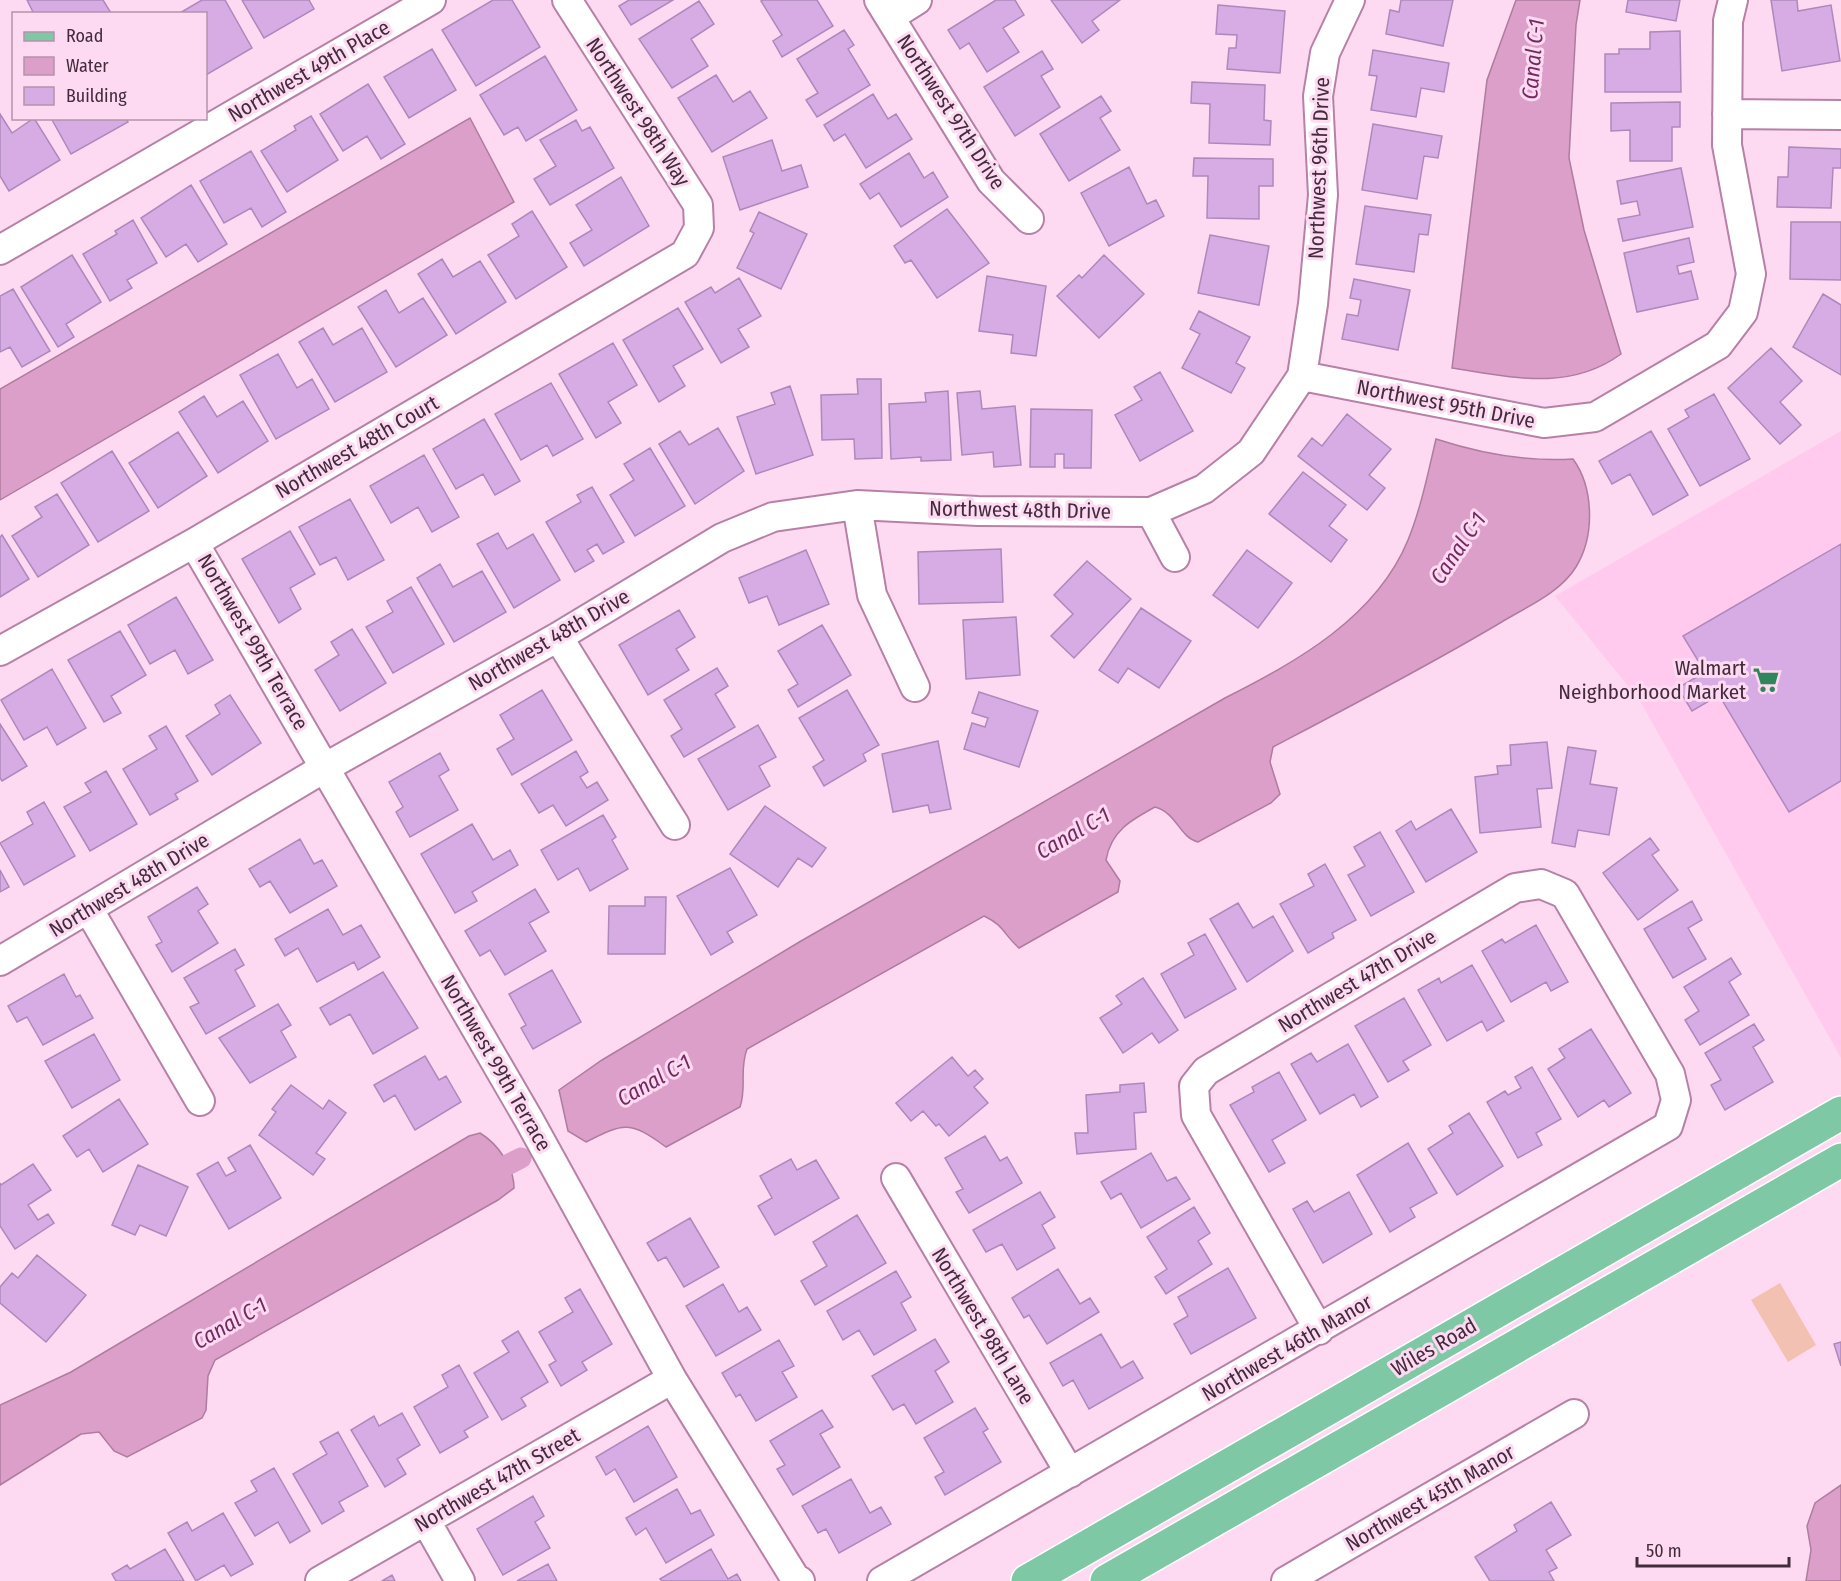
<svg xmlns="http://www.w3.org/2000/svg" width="1841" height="1581" font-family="'Fira Sans Condensed',sans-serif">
<rect width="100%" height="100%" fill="#fedaf2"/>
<path fill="#ffcaee" d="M1841,431V1058L1640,701L1555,596Z"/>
<path fill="#f3c1b2" d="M1780,1283L1816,1345L1788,1362L1751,1300Z"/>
<path fill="#dc9fca" stroke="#ae7c9f" stroke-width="1.5" d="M1516,0H1580L1576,25L1569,158L1584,230L1621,354C1569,392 1511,377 1452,368L1487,80Z
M470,118L514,202L0,500V389Z
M1436,439C1479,453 1528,462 1573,459C1594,488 1595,536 1576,567C1560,593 1526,607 1500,623C1426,667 1349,707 1273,747L1270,762L1280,794L1271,803L1198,842C1179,837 1177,813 1155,807C1131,820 1111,831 1106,860L1120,881L1118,892L1019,948C1003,934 1005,926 984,916L747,1049C739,1070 747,1087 740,1107L666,1147C630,1121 625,1122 586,1142L568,1131L559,1090L602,1060L801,941L1225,698C1296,662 1376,618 1408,540C1421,508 1428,473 1436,439Z
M480,1133C498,1144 514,1167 514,1188L498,1200L215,1360L208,1376L206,1410L202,1418L127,1457L114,1451L99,1432L81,1434L0,1485V1405L71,1372L469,1136Z
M1841,1485V1581H1806L1811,1550L1807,1526L1815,1503Z"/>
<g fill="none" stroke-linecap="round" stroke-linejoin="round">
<path stroke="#dc9fca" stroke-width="21" d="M482,1178L521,1158"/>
</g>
<path fill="#d7ace5" stroke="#af88bb" stroke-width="1.5" d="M27,0H103L111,13L34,14Z
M202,0H225L252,48L206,75V14H178Z
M242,0H309L314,9L264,38Z
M493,0H512L540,47L476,86L442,30Z
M629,0H673L631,25L619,6Z
M763,0H817L833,26L782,57L773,41L782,35L761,1Z
M996,0H1015L1024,15L1003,28L1019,52L987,72L969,43L960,49L948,30Z
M1051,0H1120L1092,21L1099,30L1082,43Z
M1401,0H1453L1443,46L1386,34L1390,10L1399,12Z
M1628,0H1680L1676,21L1626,12Z
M1771,0H1797L1798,11L1831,5L1840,61L1782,71Z
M699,1L714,24L691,39L708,66L672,88L639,39Z
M1218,5L1285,11L1280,73L1227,69L1229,48H1236L1237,35L1216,34Z
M844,30L854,45L848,49L870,85L817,117L806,100L818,93L797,59Z
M1680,31L1681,92H1605V54H1619V49H1650V32Z
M432,49L456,90L409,118L384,77Z
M1373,50L1449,63L1444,92L1421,88L1416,117L1371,110L1377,76L1369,75Z
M1042,51L1053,69L1041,76L1060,107L1015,136L984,87Z
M545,56L577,110L526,141L518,127L504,135L480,95Z
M716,75L733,102L750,91L767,118L712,152L678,98Z
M1192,82L1265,85L1264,120L1271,121L1270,145L1209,143L1210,104L1191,103Z
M368,84L405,144L381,159L367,136L343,151L320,114Z
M873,94L888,119L896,114L912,139L866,168L845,134L834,141L824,125Z
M1101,96L1111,111L1100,118L1120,150L1069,181L1040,134Z
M1680,102V127H1672V161H1630V130L1611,131V103Z
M0,114L12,133L34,118L60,160L9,191L0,176Z
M311,116L338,160L287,192L261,151L296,130L294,126Z
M51,118H126L128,122L71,154Z
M576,120L582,131L590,127L614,168L550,205L534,179L556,166L540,140Z
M1373,124L1442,136L1438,158L1424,156L1417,199L1362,190Z
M772,140L782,171L801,165L808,187L740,210L723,157Z
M1789,147L1841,149V168H1833L1831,208L1777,207L1778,177H1788Z
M251,151L286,212L262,227L251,208L224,223L200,181Z
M909,153L924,178L933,172L948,197L901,227L879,193L870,199L860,184Z
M1194,158L1273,159V186H1259V219L1207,218L1208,176H1193Z
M1129,167L1147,204L1156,200L1164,216L1109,246L1081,193Z
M1681,168L1693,227L1623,241L1618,219L1640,215L1637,201L1621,204L1617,181Z
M621,177L649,226L584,266L570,243L592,230L576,205Z
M191,185L227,244L198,262L186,244L166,257L141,218Z
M1365,206L1431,215L1428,235L1419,234L1414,272L1356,264Z
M947,209L989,263L937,298L911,260L905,263L894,246Z
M532,211L567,267L516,299L488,255L519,236L512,224Z
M759,212L807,234L781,289L737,268L754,233L750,231Z
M133,220L157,263L127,280L132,288L110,301L83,254L117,234L115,231Z
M1791,222H1841V280L1790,279Z
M1210,235L1269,246L1259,305L1198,293Z
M1689,238L1694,262L1677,266L1679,274L1691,271L1698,299L1637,312L1624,253Z
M72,255L101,302L66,324L74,337L58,347L21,287Z
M1104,255L1144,294L1099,338L1057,296L1079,275L1082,278Z
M442,259L453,277L480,261L506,302L456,334L418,274Z
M987,276L1046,286L1036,356L1011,353L1013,335L979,331Z
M739,278L761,316L738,329L749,347L721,363L685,302L711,287L715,293Z
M1354,279L1410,290L1398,350L1342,339L1347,314L1358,316L1361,300L1350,298Z
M13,289L50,351L22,367L10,347L0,352V296Z
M386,290L399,313L423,298L447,335L396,367L358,307Z
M1823,294L1841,305V375L1793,347Z
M678,308L703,349L673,366L685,386L659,402L623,340Z
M1199,311L1250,337L1236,363L1245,368L1231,393L1182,368L1200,334L1190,329Z
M323,328L333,345L362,328L387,372L335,402L299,342Z
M613,343L637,385L608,402L621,423L596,438L559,374Z
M1771,348L1802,381L1780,402L1801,425L1780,444L1728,388Z
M278,354L297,388L312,379L329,409L276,439L240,375Z
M1160,372L1193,431L1140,461L1115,415L1142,400L1134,387Z
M857,379H881L882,458L855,459L854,439L822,440L821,395L858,394Z
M551,383L583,439L553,456L547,445L521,460L495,414Z
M790,386L813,455L756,474L737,417L775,404L771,393Z
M948,391L951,460L921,461V457L891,459L889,404L926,402L925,393Z
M980,391L982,409L1015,406L1021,465L994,467L993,452L962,455L957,393Z
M1714,394L1750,459L1700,486L1668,429L1689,417L1685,410Z
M204,396L217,417L243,401L268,441L218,473L179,412Z
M1031,409L1092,410L1091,468H1064V454H1055V467H1030Z
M1347,414L1391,449L1369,475L1385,488L1367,510L1298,456L1312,438L1322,446Z
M484,419L520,481L495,495L483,474L456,489L433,449Z
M718,428L744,471L695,504L659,444L680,431L689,445Z
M1651,431L1688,495L1653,515L1630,474L1612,484L1599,461Z
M178,432L207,476L158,508L129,463Z
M650,448L685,506L635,536L610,495L634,480L624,464Z
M112,451L149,511L98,542L61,483Z
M424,455L459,517L432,532L418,507L391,523L370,486Z
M1303,472L1346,505L1329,526L1347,540L1331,562L1269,514Z
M592,487L624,542L603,554L597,544L587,550L594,561L575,572L546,522L581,502L577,495Z
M57,494L89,545L38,577L12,536L42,517L35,507Z
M350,499L384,560L348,580L336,557L320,565L299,527Z
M290,531L315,574L290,588L301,609L279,623L242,559Z
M498,533L507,549L533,534L560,580L514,608L477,544Z
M2,535L29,579L0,597V537Z
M1841,544V781L1789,812L1719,695L1692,711L1678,688L1705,672L1683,636Z
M1001,549L1003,602L919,604L918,552Z
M806,550L829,604L779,625L767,596L749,603L739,578Z
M1247,550L1292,583L1258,628L1213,595Z
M1087,561L1131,599L1074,658L1051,636L1073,614L1054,595Z
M440,564L453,587L482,571L506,612L454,642L417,578Z
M411,587L444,644L393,673L366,627L393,612L387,601Z
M176,597L213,660L188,674L175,650L150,664L128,625Z
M1141,608L1191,641L1159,688L1128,668L1118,683L1099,670Z
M679,610L695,637L676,649L689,670L648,695L619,645Z
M1016,617L1020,675L966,679L963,620Z
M822,625L851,675L798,707L788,690L798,684L778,651Z
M352,629L386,683L340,711L315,670L339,655L331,642Z
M120,631L146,675L111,696L121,713L104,722L68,660Z
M717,668L728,686L715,694L735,727L684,757L671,736L682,729L664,700Z
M52,669L86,728L57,745L47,727L24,740L1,700Z
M542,690L572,740L512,775L497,749L514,739L500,715Z
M847,690L879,745L863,754L866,761L824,786L813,767L824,760L799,718Z
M979,692L1038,711L1019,767L964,749L972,723L985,727L988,718L972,713Z
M230,695L261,743L212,775L186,736L220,714L215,705Z
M0,724L27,766L2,781L0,778Z
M758,725L776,757L759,766L770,786L728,810L698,759Z
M166,726L198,781L175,794L178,799L150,815L123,769L157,749L149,736Z
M938,741L951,809L930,813L928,805L893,812L882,754Z
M1547,742L1552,788L1537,789L1541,827L1480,833L1475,777L1498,774L1497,766L1511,765L1510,745Z
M1568,747L1596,751L1590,784L1617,788L1609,835L1578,830L1575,847L1552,843Z
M576,751L588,772L580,777L587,788L597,782L608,800L566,826L553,805L539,813L521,784Z
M440,753L449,770L439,776L458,810L410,837L396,812L403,807L389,782Z
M106,771L137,824L90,851L64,807L91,792L85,783Z
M44,802L75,856L24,885L0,843L33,824L27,812Z
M765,806L826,848L812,867L798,858L778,887L730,854Z
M1451,809L1477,852L1426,882L1396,831L1411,821L1416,830Z
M603,815L616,837L612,840L628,869L590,891L578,868L558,880L541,850Z
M472,824L493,860L510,850L518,865L472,892L477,901L455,913L421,854Z
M1380,832L1414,892L1371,916L1348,875L1365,866L1354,847Z
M1650,838L1659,850L1652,855L1678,890L1638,920L1603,873Z
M300,839L314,864L322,860L337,886L290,913L270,881L260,887L249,869Z
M1325,864L1356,920L1332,933L1334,938L1308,953L1280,904L1314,886L1308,874Z
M730,868L757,915L727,932L733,942L711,955L677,896Z
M0,870L9,887L0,892Z
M197,887L208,904L198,911L218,943L172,972L156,945L162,942L148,917Z
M535,889L549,912L529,923L546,951L505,975L490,950L480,956L465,931Z
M645,897H666L665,954H608L609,906H645Z
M1692,901L1702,920L1688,928L1706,959L1673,978L1644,929Z
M1238,903L1253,928L1273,916L1293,951L1247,982L1210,919Z
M328,909L343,935L361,925L380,957L358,970L354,962L317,982L298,948L285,956L275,939Z
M1536,925L1568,982L1551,991L1546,982L1511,1002L1482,951L1502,939L1505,943Z
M1205,934L1236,989L1185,1018L1161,974L1194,955L1188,943Z
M235,949L244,965L235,970L255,1006L206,1034L190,1007L199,1003L184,978Z
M1731,958L1741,974L1729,982L1749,1015L1700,1045L1685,1020L1699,1011L1684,987Z
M1472,965L1504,1021L1487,1031L1482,1021L1447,1041L1418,990L1439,978L1441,983Z
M552,970L581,1022L533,1049L521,1028L526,1025L509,994Z
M383,972L418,1028L373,1054L350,1014L330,1025L320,1008Z
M64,974L76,997L80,995L93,1018L43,1045L27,1017L17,1022L8,1006Z
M1143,978L1178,1030L1159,1043L1152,1033L1123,1053L1100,1018L1122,1004L1116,996Z
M1404,998L1431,1045L1403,1061L1409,1070L1388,1082L1355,1026Z
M278,1004L291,1025L281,1031L296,1057L250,1083L219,1038Z
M1754,1024L1764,1040L1753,1047L1773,1082L1725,1110L1711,1085L1721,1080L1705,1053Z
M1591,1029L1631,1093L1609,1107L1604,1100L1578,1117L1548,1069L1565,1058L1559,1049Z
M94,1034L120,1080L72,1108L45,1061Z
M1348,1044L1378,1097L1361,1107L1354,1094L1320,1114L1291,1064L1311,1053L1317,1062Z
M425,1056L439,1080L446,1076L461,1102L415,1130L395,1095L384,1102L374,1085Z
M952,1057L968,1076L975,1070L983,1079L974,1087L988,1103L949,1136L939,1124L936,1126L923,1111L911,1121L896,1103Z
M1532,1067L1561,1119L1536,1133L1542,1145L1518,1158L1487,1102L1505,1091L1508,1095L1521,1088L1515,1077Z
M1279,1072L1306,1120L1272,1140L1285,1163L1269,1172L1230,1105L1254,1092L1252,1087Z
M1144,1083L1146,1112L1134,1113L1136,1149L1077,1154L1075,1133H1088L1086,1095L1120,1092V1085Z
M291,1085L323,1109L329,1100L346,1113L316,1153L325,1159L313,1175L259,1135L276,1112L272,1109Z
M119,1099L148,1144L103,1172L89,1149L77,1157L63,1136Z
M1469,1113L1503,1166L1457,1195L1428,1149L1453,1133L1449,1126Z
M985,1136L1000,1161L1007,1157L1022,1183L969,1213L956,1192L963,1189L945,1158Z
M1408,1143L1437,1193L1410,1208L1415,1217L1390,1232L1357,1175Z
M250,1145L281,1198L229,1229L197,1174L218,1162L226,1176L236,1171L228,1158Z
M1151,1153L1167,1181L1176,1177L1190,1199L1141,1228L1121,1193L1111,1199L1101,1182Z
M791,1159L797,1170L816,1160L839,1198L775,1235L758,1206L772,1198L760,1176Z
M33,1164L51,1190L28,1205L38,1220L48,1214L54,1223L15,1249L0,1226V1183L1,1185Z
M138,1165L188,1187L166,1236L140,1225L135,1235L112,1225Z
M1040,1192L1055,1217L1042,1225L1055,1248L1017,1270L1002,1244L986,1252L973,1230Z
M1349,1192L1372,1234L1323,1263L1293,1209L1307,1201L1314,1212Z
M1194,1207L1210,1233L1198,1241L1212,1264L1166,1294L1155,1277L1167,1269L1147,1237Z
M857,1215L886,1263L815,1305L801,1281L827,1266L813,1242Z
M690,1218L719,1267L684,1287L666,1257L658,1261L647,1243Z
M37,1255L86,1295L46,1342L0,1303V1287L12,1273L18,1278Z
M1228,1268L1256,1318L1191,1354L1174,1324L1188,1316L1178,1297Z
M1058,1269L1080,1304L1090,1298L1099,1312L1047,1344L1029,1315L1024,1318L1012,1298Z
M896,1271L911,1297L901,1303L916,1330L874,1355L859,1330L843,1340L827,1311Z
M723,1284L739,1312L747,1307L761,1330L716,1356L686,1306Z
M580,1289L612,1344L582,1362L587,1370L561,1386L549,1365L556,1361L539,1332L573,1312L565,1298Z
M518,1331L548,1382L521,1398L526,1406L502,1420L474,1373L509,1352L502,1341Z
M1101,1334L1121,1368L1133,1361L1143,1378L1089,1409L1073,1380L1063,1386L1050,1363Z
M935,1339L949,1362L935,1371L953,1402L916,1424L904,1404L893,1410L872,1376Z
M779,1340L794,1366L782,1372L797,1397L756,1421L740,1394L736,1397L722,1373Z
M1841,1342V1366L1834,1344Z
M459,1365L488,1417L464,1431L468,1437L440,1453L414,1407L448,1387L442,1375Z
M975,1408L988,1429L983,1432L1001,1462L945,1495L935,1477L944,1472L924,1438Z
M822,1410L833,1427L820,1434L840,1467L793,1495L777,1469L785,1465L770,1441Z
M402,1413L420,1445L397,1459L406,1474L385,1487L351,1430L374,1416L379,1426Z
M648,1426L677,1477L634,1502L615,1469L606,1475L596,1457Z
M338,1432L368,1486L339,1502L344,1511L322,1524L293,1474L327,1454L320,1442Z
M274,1468L310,1531L290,1543L278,1522L255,1536L235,1503L257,1491L251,1481Z
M851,1479L870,1513L881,1507L891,1524L839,1553L826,1529L818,1533L802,1506Z
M677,1489L691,1514L700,1510L714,1535L666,1563L646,1528L636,1535L626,1518Z
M533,1496L544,1516L535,1522L550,1548L503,1575L477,1529Z
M1551,1502L1571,1535L1546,1550L1557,1568L1549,1572L1554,1581H1490L1475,1557L1517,1531L1514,1525Z
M223,1513L253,1564L231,1576L224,1565L196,1581L168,1533L187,1522L192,1531Z
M165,1549L184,1581H116L112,1574L127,1565L130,1569Z
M711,1549L728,1579L737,1574L741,1581H662L660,1579Z
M548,1564L557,1581H517Z
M392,1575L395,1581H382Z"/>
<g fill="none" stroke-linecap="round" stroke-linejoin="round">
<g stroke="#b780a7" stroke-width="32">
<path id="minor" d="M879,0L991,181L1029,219
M890,17L917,0
M1727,114L1841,115
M0,250L431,0
M1302,376L1544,423L1595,417L1718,345L1743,312L1751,274L1727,145L1728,21L1733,0
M857,505L872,595L915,687
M1151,512L1175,557
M194,543L528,1118L672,1379L795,1578L800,1581
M558,637L675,825
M0,651L194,543L685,254L699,228L698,205L567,0
M89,910L200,1101
M0,961L326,767L558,637L722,538L773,517L857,505L978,511L1151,512L1204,489L1251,452L1302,376L1313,304L1323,195L1318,96L1325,53L1350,0
M896,1178L1070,1473
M426,1521L460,1581
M320,1581L672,1379
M882,1581L1668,1126L1676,1100L1670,1074L1565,894L1541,884L1515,888L1206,1071L1194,1086L1196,1115L1319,1330
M1286,1581L1574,1414"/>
</g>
<g stroke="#fff" stroke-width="36">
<path id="major" d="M1028,1581L1841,1113
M1107,1581L1841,1160"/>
</g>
<use href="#minor" stroke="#fff" stroke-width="28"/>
<use href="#major" stroke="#7fc8a6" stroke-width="33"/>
</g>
<defs>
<g id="supermarket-bare" transform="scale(2.07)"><path d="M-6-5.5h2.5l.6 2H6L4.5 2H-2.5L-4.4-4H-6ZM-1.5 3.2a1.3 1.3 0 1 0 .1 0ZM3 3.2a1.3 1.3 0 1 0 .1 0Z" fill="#2e865a" stroke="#fedaf2" stroke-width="2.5" paint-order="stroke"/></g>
</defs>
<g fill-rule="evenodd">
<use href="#supermarket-bare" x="1766" y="680"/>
</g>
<g text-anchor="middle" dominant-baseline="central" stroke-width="6" stroke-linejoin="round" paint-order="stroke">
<g font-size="21" fill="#422b3b" stroke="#fedaf2">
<text transform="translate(309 71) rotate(-30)">Northwest 49th Place</text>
<text transform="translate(638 112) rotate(57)">Northwest 98th Way</text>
<text transform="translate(951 112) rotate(57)">Northwest 97th Drive</text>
<text transform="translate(1319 168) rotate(-88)">Northwest 96th Drive</text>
<text transform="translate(1446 404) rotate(11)">Northwest 95th Drive</text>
<text transform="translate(357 447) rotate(-30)">Northwest 48th Court</text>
<text transform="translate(1020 510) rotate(1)">Northwest 48th Drive</text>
<text transform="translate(549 640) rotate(-30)">Northwest 48th Drive</text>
<text transform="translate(253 642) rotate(60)">Northwest 99th Terrace</text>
<text transform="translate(129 885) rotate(-31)">Northwest 48th Drive</text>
<text transform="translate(1357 981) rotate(-31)">Northwest 47th Drive</text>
<text transform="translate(496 1063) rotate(60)">Northwest 99th Terrace</text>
<text transform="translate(983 1326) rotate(59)">Northwest 98th Lane</text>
<text transform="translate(1434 1347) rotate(-30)">Wiles Road</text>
<text transform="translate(1287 1348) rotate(-30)">Northwest 46th Manor</text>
<text transform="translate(497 1480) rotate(-30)">Northwest 47th Street</text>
<text transform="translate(1430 1498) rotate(-30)">Northwest 45th Manor</text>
</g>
<g font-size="21" fill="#422b3b" stroke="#fedaf2" text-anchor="end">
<text x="1746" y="668">Walmart<tspan x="1746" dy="24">Neighborhood Market</tspan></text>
</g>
<g font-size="22" font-style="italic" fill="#712a60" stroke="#fedaf2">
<text transform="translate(1533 59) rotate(-85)">Canal C-1</text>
<text transform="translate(1458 548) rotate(-56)">Canal C-1</text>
<text transform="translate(1073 833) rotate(-30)">Canal C-1</text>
<text transform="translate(654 1080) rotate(-30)">Canal C-1</text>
<text transform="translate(230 1323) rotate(-30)">Canal C-1</text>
</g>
</g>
<rect x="12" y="12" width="195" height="108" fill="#fedaf2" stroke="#b394a9" stroke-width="1.5"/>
<rect x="24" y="32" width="30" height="9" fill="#7fc8a6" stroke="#b394a9" stroke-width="1.5"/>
<text x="66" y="42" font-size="18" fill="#422b3b">Road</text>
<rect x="24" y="57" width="30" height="18" fill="#dc9fca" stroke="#b394a9" stroke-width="1.5"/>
<text x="66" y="72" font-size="18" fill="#422b3b">Water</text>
<rect x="24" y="87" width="30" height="18" fill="#d7ace5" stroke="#b394a9" stroke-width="1.5"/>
<text x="66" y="102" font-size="18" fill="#422b3b">Building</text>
<path d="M1637 1557v9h152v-9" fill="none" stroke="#422b3b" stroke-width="3"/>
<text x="1646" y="1557" font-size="18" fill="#422b3b" stroke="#fedaf2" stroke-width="4.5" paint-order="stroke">50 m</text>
</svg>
